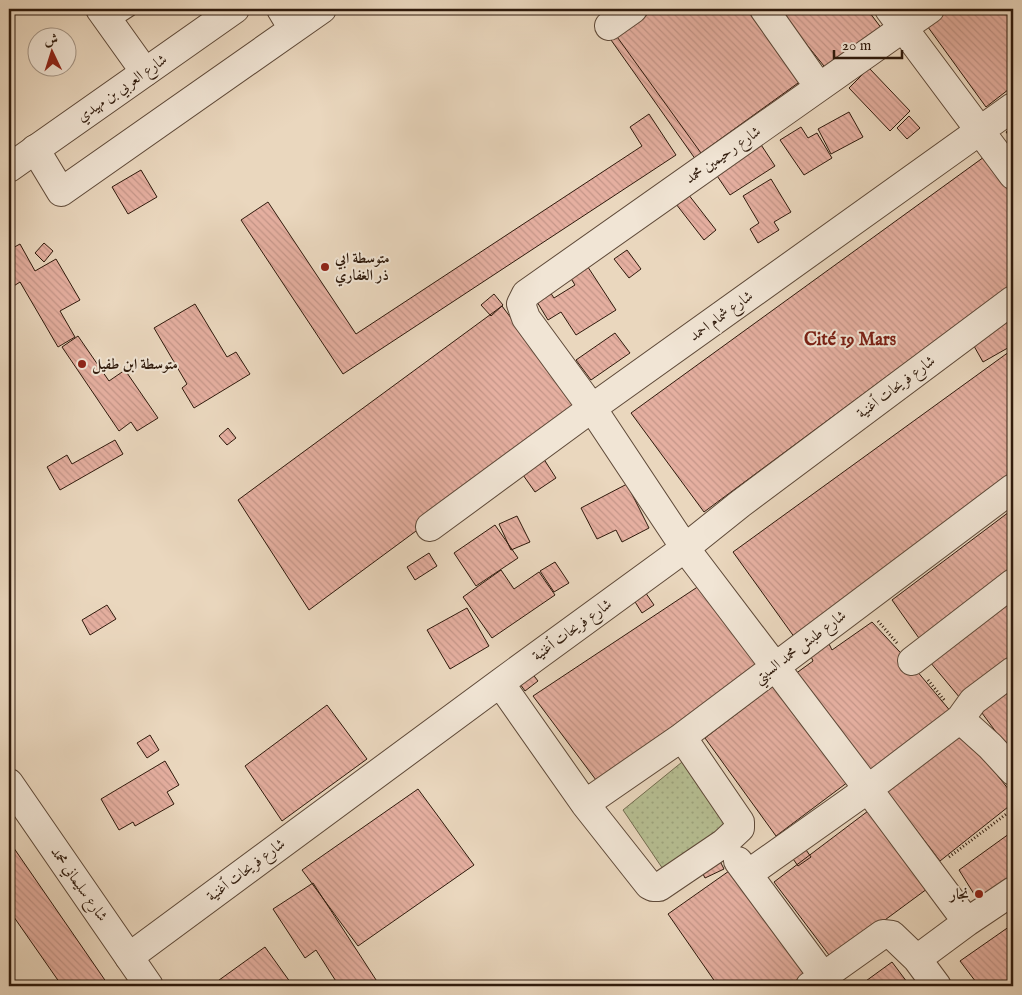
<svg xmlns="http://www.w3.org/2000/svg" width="1022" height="995" font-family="'IM FELL English',Amiri,serif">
<defs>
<pattern id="park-dots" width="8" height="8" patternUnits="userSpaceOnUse" patternTransform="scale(1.25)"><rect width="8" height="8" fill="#b6be92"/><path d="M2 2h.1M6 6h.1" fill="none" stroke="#9da37d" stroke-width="1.8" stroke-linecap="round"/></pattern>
<pattern id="building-back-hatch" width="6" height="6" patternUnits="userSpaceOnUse" patternTransform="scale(1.25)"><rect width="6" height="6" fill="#e5afa0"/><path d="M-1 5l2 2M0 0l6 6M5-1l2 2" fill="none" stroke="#c59689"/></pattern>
</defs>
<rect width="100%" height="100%" fill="#ead7be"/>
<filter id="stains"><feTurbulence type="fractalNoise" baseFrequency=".004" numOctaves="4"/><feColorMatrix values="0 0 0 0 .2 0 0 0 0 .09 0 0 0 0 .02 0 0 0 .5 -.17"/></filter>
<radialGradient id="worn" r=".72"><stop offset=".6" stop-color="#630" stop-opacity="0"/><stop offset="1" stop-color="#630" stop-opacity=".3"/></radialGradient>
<path fill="url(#park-dots)" stroke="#726c4f" d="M687,758L731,827L667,875L623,810Z"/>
<path fill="url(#building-back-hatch)" stroke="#2f1a0c" d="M651,9H755L805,78L701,153L615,34Z
M655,9H754L807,82L696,160L611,40Z
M778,9H867L882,29L828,71Z
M945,9H1013V86L986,107L925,23Z
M869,68L910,111L890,131L849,88Z
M849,112L863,137L831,154L818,129Z
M649,114L676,155L343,374L241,220L268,202L356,334L642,146L630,127Z
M909,116L920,128L907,139L897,128Z
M801,127L808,138L817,133L832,158L804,175L780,140Z
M1013,127V141L1006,132Z
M752,131L775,166L730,195L709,164Z
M984,157L1013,196V283L704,512L631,413Z
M141,170L157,197L128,214L112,187Z
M771,179L791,212L774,222L779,230L758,243L750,229L759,223L743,196Z
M662,186L688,194L716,230L704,240Z
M44,243L53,251L44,262L35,253Z
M20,244L35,271L56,259L80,300L60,311L75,337L58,347L20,282L9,289V270L14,267L9,258V250Z
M627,250L641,269L629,278L614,259Z
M582,258L616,310L576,335L561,312L548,320L531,292L544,283L554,298L575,285L565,269Z
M494,294L503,305L491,316L481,305Z
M195,304L227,357L236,352L250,374L194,408L182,388L187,384L154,328Z
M502,306L580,410L309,610L238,500Z
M1008,318L1013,326V345L983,362L970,339Z
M615,333L630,353L591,380L576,360Z
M78,336L109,381L125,370L158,418L137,431L131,422L119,431L62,347Z
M1013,349V480L795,638L733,552Z
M228,428L236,438L227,445L219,436Z
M115,440L123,454L60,490L47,467L67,455L72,464Z
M538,450L556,478L535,492L516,465Z
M627,484L649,528L622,542L616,530L597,539L581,508Z
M1013,509V571L921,641L892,600Z
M517,516L530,542L511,550L499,524Z
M495,525L518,558L476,586L454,553Z
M429,553L437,566L415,580L407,567Z
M555,562L569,583L554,592L540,571Z
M501,570L514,589L539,572L555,595L492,638L463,597Z
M702,584L762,664L596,780L533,696Z
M643,589L654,605L642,613L632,597Z
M1013,599V668L965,704L930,662Z
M107,605L116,619L90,635L82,620Z
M467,608L489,646L450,669L427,630Z
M872,622L911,664L952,713L866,779L791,677L813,661L809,652L827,640L832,650Z
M528,668L538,681L525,691L515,677Z
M781,680L852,779L776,836L705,738Z
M1013,684V755L979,709Z
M327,705L367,759L282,821L245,766Z
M963,732L1013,795V803L940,861L884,788Z
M150,735L159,750L147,758L137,743Z
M165,761L179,785L167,792L174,804L135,826L133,822L119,830L101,799Z
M418,789L474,865L358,946L302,870Z
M872,808L931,886L832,959L774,882Z
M1013,831V889L984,910L959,870Z
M797,837L811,857L798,866L784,846Z
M9,841L109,986H62L9,910Z
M718,857L724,869L705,878L699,866Z
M739,864L816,975L800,986H718L668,914Z
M313,883L380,986H339L316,950L305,958L273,909Z
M1013,900V919L1012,920L1003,906Z
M1013,924V986H979L960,961Z
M265,947L293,986H218L215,983Z
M892,962L910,986H859Z"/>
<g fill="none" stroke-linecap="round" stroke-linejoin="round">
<g stroke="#5e4938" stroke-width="16">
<path id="service" d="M110,22L130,9"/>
</g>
<g stroke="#5e4938" stroke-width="30">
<path id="minor" d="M100,9L145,72
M281,9L293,29
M764,9L819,87
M889,9L1013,175
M930,9L526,294L521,304L526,318L592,408L685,548L868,789L967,922
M609,26L633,9
M35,149L61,192L322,9
M430,527L592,408L1013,107
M912,661L1013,583
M500,683L585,804L649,885L653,887H659L724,843L740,828V822L682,737
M960,719L990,746L1013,771
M585,804L682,737L1013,488
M738,861L823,976
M748,874L868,789L960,719L973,701L1013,671
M129,957L500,683L685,548L740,504L1013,300
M917,959L967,922L1013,891
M810,986L883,934L892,935L917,959L937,986"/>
</g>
<g stroke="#5e4938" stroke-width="30">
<path id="tertiary" d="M9,168L235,9
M9,783L149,986"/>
</g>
<path stroke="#2f1a0c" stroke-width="3" stroke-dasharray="1 2.5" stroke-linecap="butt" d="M878,621L897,643
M928,680L945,701
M949,857L1013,809"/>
<use href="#service" stroke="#f1e5d5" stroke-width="14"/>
<use href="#minor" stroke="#f1e5d5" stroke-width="28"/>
<use href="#tertiary" stroke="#f1e5d5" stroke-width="28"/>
</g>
<g fill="#8f2418" stroke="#f1e5d5" stroke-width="2">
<circle cx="325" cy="267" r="5"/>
<circle cx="82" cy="364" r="5"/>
<circle cx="979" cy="894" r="5"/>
</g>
<g text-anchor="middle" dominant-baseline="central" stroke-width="4" stroke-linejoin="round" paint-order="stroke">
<g font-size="15" fill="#2f1a0c" stroke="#f1e5d5">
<text transform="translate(122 88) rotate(-35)">شارع العربي بن مهيدي</text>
<text transform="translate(723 155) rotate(-35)">شارع رحيمين محمد</text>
<text transform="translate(721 316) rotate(-36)">شارع شمام احمد</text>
<text transform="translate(896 387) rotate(-37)">شارع فريحات ٱغنية</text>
<text transform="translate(572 630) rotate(-36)">شارع فريحات ٱغنية</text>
<text transform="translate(800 647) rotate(-37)">شارع طبش محمد السبتي</text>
<text transform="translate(246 870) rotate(-37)">شارع فريحات ٱغنية</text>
<text transform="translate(79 884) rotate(55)">شارع سليماني محمد</text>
</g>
<g font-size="15" font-weight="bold" fill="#2f1a0c" stroke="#f1e5d5" text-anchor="start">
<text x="335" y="258">متوسطة ابي<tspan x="335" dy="17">ذر الغفاري</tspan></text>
<text x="92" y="364">متوسطة ابن طفيل</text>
<text x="969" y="894" text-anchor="end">نجار</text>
</g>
<g font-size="18" font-weight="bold" fill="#7a1f14" stroke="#f1e5d5">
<text x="850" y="340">Cité 19 Mars</text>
</g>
</g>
<rect width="1022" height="995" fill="none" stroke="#ead7be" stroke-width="30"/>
<rect x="10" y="10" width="1002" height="975" fill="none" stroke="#2f1a0c" stroke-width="2.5"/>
<rect x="15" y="15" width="992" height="965" fill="none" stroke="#2f1a0c"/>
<g transform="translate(52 52) rotate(356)"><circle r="24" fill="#f1e5d5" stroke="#a39485"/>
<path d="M0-4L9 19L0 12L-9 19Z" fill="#8f2418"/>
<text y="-8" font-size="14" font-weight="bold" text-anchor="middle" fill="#2f1a0c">ش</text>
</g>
<path d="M834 50v8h68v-8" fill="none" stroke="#2f1a0c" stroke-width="2.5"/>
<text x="842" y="50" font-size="15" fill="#2f1a0c" stroke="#f1e5d5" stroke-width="4" paint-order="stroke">20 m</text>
<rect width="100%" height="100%" filter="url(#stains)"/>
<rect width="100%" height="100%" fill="url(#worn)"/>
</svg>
